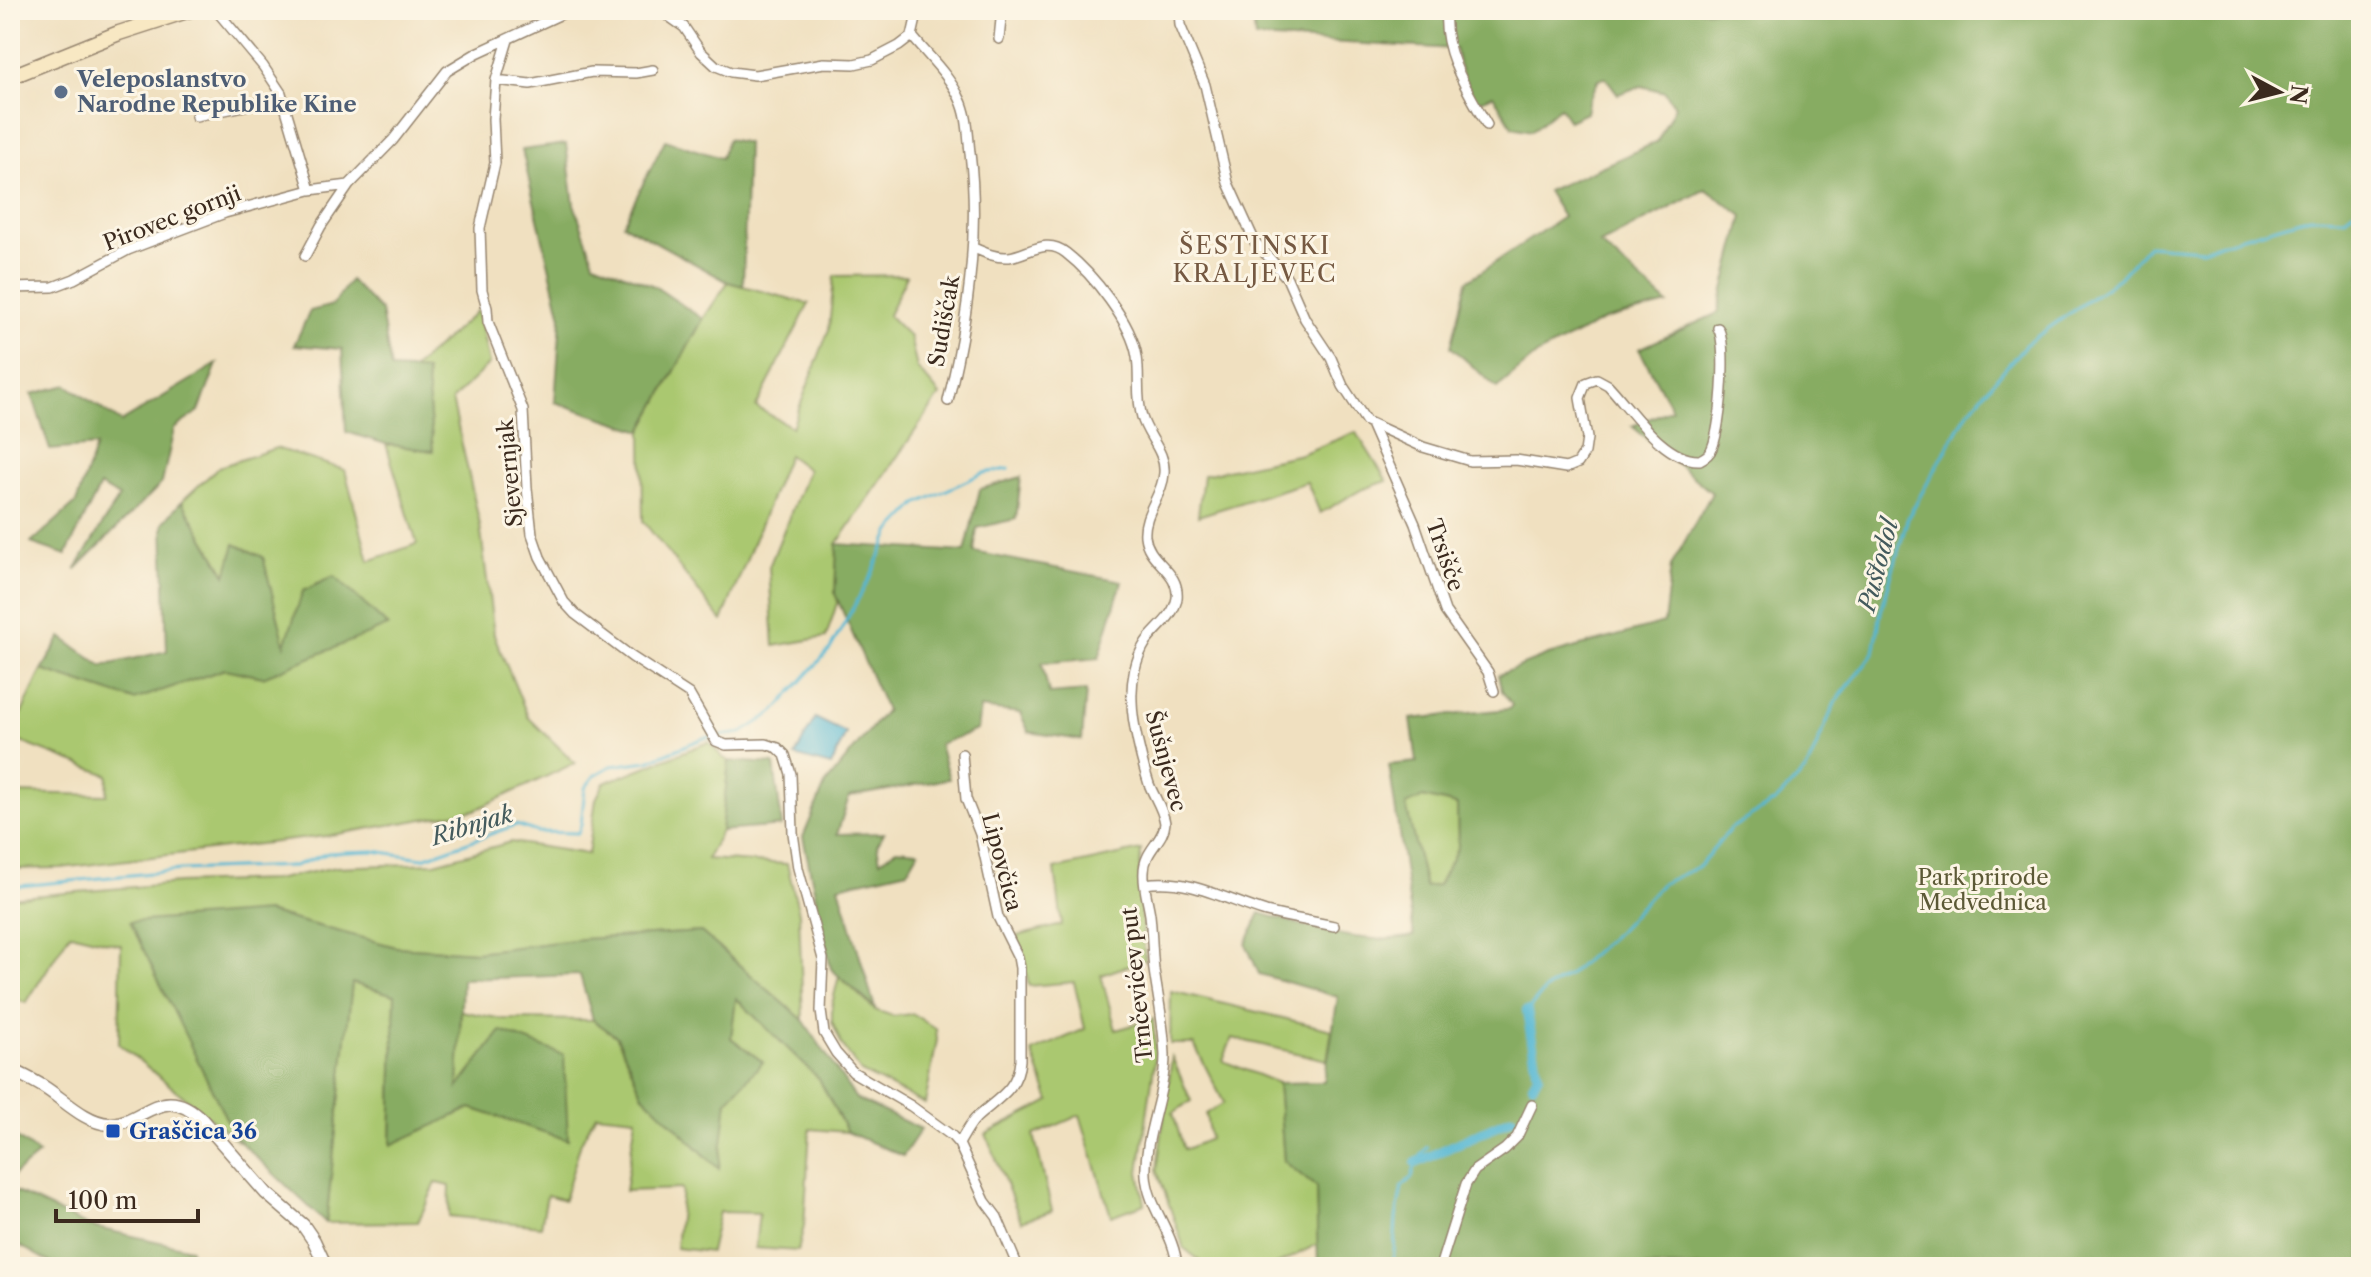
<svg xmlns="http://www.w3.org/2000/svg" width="2371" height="1277" font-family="'Libre Caslon Text',serif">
<rect width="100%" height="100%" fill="#fcf5e5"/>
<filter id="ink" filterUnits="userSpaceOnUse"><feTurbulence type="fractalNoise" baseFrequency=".0125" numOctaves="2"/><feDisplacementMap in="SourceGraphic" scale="16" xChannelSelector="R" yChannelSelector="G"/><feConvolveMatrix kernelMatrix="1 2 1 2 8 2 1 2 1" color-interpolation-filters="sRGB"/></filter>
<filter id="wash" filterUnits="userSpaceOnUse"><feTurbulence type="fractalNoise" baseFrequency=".006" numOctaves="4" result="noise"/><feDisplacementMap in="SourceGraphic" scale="32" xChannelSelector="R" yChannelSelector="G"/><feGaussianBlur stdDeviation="1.8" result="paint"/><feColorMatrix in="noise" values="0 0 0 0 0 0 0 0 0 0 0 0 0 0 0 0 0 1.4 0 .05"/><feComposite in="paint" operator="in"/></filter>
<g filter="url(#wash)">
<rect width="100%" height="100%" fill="#f0e0c0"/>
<path fill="#aac86f" stroke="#727946" stroke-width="2" d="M907,275L888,315L910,337L917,368L940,395L837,544L838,600L826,637L774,646L769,567L808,470L788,455L722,621L643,521L642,431L703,319L728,282L809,304L756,407L792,427L829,329L834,276Z
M478,310L489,364L452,400L480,525L494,635L528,717L575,763L475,810L326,836L61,868L10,869V793L107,795L108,775L10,738L42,670L134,700L225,669L263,677L285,646L227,576L182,501L219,467L276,448L345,470L369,561L417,544L386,444L433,451L426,371L412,370Z
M1356,432L1387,481L1361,490L1320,513L1307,482L1198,516L1203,475L1301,454Z
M709,742L722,757L729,761L721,831L707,859L787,864L799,913L803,1020L701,932L582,939L476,952L396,947L266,912L237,1140L119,1044L121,945L70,933L26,1003L10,997V898L179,883L274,880L336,867L435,863L511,842L588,854L596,799L604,783Z
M1423,797L1457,805L1458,847L1438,886L1425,887L1405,804Z
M1141,850L1139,884L1145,960L1101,975L1116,1030L1153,1019L1156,1052L1139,1172L1145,1204L1111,1216L1080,1115L1034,1135L1052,1211L1021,1221L986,1134L1050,1101L1032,1052L1085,1029L1074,982L1029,986L1017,936L1062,925L1055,869Z
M839,976L875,1010L893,1016L913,1014L936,1029L937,1040L925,1104L861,1072L842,1045L832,1022V1004Z
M352,983L395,995L391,1144L471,1108L568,1140L458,1090L461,1011L502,1019L593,1020L617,1037L643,1095L727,1101L763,1062L731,1038L736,998L819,1079L847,1132L810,1129L804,1226L798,1251L755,1248L759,1213L719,1212L710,1252L676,1248L682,1189L625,1191L636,1118L596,1114L581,1142L564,1200L547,1195L541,1226L449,1216L450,1186L436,1183L418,1222L326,1223Z
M1171,991L1332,1030L1327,1060L1232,1038L1223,1061L1278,1083L1284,1161L1316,1187L1318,1244L1272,1267H1207L1184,1248L1157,1170L1172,1057L1191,1101L1173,1113L1184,1150L1210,1139L1206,1114L1224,1103L1194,1044H1170Z"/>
<path fill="#87ac62" stroke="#616b40" stroke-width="2" fill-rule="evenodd" d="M1252,10H2361V1267H1318L1316,1187L1284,1161L1278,1083L1324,1082L1338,997L1259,974L1246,944L1260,913C1310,927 1362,947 1414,936L1389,765L1417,762L1411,719L1509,709L1512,705L1502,691L1498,675L1548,655L1664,623L1671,566L1712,493L1632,426L1672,409L1639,349L1718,313L1743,216L1706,189L1600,244L1668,304L1604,320L1538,354L1497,388L1451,347L1467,281L1563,217L1547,191L1657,142L1675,106L1665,92L1641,86L1618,94L1606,78L1599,79L1588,102L1586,113L1569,121L1560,107L1531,131L1513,127L1493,95L1476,102L1463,78L1455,49L1255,38ZM1423,797L1457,805L1458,847L1438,885L1425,887L1406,805Z
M728,139L747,143L743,286L728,282L623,224L665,140L721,158Z
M566,144L574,204L594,262L654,286L703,319L642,431L555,402L561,317L522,150Z
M350,280L381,311L391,369L426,371L433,451L386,444L346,432L342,349L294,345L310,311L333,305Z
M217,364L199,411L174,429L162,483L75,570L119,497L100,486L66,555L31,543L76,503L96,446L50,450L32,394L67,385L121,422Z
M1021,477L1016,519L977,528L974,552L1122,581L1099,658L1042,663L1049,694L1086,691L1082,740L1029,732L1020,713L980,708L977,730L939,744L949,779L849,797L837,834L884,833L877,845L880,861L897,849L919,851L908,870L839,886L875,1008L831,969L803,837L825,785L886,710L835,594L837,544L965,552L980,489Z
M182,501L226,575L235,544L263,557L285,645L303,591L334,576L388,626L263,677L225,669L134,700L42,670L61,637L102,666L167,651L163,523Z
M729,761L774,764L782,826L721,831Z
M266,912L396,947L476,952L582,939L701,932L803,1020L856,1099L921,1129L903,1156L847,1132L819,1079L736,998L731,1038L763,1062L727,1101L719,1169L643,1095L617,1037L593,1020L580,975L462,979L458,1088L501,1031L564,1055L568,1140L471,1108L391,1145L395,995L352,983L326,1223L235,1137L130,922Z
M10,1133L39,1154L10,1178Z
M10,1189L88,1226L191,1249L189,1267H58L10,1240Z"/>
<path fill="#54b7d3" stroke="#487078" stroke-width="2" d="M815,718L846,733L831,766L795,756Z"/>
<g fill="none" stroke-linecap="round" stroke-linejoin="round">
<path stroke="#54b7d3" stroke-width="3" d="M10,887L181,870L294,866L328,853L346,852L374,851L423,858L516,825L537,832L578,833L581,825L585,788L595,775L611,766L648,761L704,738L742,733L774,712L830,649L871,576L891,531L917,504L983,473L1009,469
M1527,1011L1545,990L1569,975L1618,931L1661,884L1700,866L1730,829L1776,801L1807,769L1835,703L1874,653L1881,611L1908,517L1968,412L2025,345L2119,278L2148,245L2202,249L2310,217L2345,218L2361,206
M1393,1267L1396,1218L1402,1187L1412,1177L1416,1163L1427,1147"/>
<path stroke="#54b7d3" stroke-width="10" d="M1527,1011L1538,1075L1533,1084
M1416,1163L1512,1118"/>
</g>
</g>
<g filter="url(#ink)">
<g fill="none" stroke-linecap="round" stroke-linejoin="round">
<g stroke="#96856f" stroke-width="12">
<path id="minor" d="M216,10L263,66L281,93L310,190
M660,10L684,27L701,52L716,66L731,72L755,75L824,63L854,64L872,60L899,46L912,36L918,10
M1179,10L1180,25L1205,85L1228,183L1255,242L1287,278L1305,319L1331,358L1343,386L1366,421L1423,447L1470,461L1516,460L1566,468L1578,463L1585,452L1587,438L1580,398L1586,383L1597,379L1608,385C1631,409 1664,462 1700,460C1704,457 1707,457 1710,452C1721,436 1728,345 1718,328
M1446,10C1442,52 1467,90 1487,125
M912,36C928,56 949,75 960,99C968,115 968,135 970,153C980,236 968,320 948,401
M999,39L1002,10
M508,40L496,80L493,119L495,163L480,228L482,290L487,308L488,322L523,410L527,488L532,534L540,557L564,602L575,614L632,657L689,694L716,741L726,745L766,744L778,748L785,755L791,774L793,833L798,868L823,959L821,1011L824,1033L836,1053L853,1072L911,1106L952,1136L959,1144L985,1201L997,1217L1018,1267
M496,80L530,84L592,72L636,73L653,70
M196,116L273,100L281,93
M974,248C985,253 996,258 1009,257C1029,254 1046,237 1066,253C1093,274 1132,323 1137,357C1140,377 1136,398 1142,417C1147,436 1166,452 1164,473C1163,495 1143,513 1145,536C1148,563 1180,570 1177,598C1174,617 1156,628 1146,642C1135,659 1131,682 1132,701C1132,723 1142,763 1149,784C1154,797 1163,809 1165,823C1164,841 1144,850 1144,872C1143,887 1148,901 1150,915C1152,933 1152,951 1154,970C1158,998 1164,1025 1165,1055C1165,1096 1144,1135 1146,1175C1148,1208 1175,1233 1177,1267
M305,256L321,226L349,185L393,140L447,71L477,53L570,10
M10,288L53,287L74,279L128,250L225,213L310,190L349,185
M1371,424L1415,524L1445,611L1488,672L1494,691
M1145,884C1188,877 1226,900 1266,912C1289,918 1312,921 1334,926
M959,1144C964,1135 969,1125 976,1118C996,1099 1018,1090 1020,1060V968L1018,957L998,917L980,834L966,799L962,754
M1440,1267L1466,1184L1475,1170L1505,1149L1517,1137L1532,1105"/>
</g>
<g stroke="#96856f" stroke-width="15">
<path id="tertiary" d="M10,1069C22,1075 33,1080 44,1087C63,1099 86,1123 109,1124C143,1125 163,1080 202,1120L266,1193L303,1225L314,1241L326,1267"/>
</g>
<g stroke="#96856f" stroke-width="17">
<path id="secondary" d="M10,77L119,33L190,10"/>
</g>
<use href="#minor" stroke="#fff" stroke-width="9"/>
<use href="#tertiary" stroke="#fff" stroke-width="12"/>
<use href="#secondary" stroke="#f8e8c3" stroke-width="14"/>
</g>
</g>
<circle fill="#5c6f8a" stroke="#fcf5e5" stroke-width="3" cx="61" cy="92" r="8"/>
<rect fill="#1a4fb4" stroke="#fcf5e5" stroke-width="3" x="105" y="1123" width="16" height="16" rx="4"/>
<g text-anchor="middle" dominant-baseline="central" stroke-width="6" stroke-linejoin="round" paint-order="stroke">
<g font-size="22" font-weight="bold" fill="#4e5e75" stroke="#fcf5e5" text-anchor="start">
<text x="77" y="79">Veleposlanstvo<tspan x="77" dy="25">Narodne Republike Kine</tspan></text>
</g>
<g font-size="22" fill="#3b2a1e" stroke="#fcf5e5">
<text transform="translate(172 218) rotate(-21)">Pirovec gornji</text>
<text transform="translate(944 321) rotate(-80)">Sudiščak</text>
<text transform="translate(510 473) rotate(-95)">Sjevernjak</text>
<text transform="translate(1445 555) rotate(71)">Trsišče</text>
<text transform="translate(1166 761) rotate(75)">Šušnjevec</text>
<text transform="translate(1002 862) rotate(75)">Lipovčica</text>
<text transform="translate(1137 985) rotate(-96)">Trnčevićev put</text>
</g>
<g font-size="22" fill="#5c5936" stroke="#fcf5e5">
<text x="1983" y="877">Park prirode<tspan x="1983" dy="25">Medvednica</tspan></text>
</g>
<g font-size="22" font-weight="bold" fill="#164399" stroke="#fcf5e5" text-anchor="start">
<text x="129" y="1131">Graščica 36</text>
</g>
<g font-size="24" letter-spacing="2" fill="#755942" stroke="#fcf5e5">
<text x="1255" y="245">ŠESTINSKI<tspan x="1255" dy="28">KRALJEVEC</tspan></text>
</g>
<g font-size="24" font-style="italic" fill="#445b5d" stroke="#fcf5e5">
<text transform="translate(1878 565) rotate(-75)">Pustodol</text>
<text transform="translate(472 825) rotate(-17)">Ribnjak</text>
</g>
</g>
<rect width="2371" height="1277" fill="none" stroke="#fcf5e5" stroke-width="40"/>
<g transform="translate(2279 92) rotate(97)" stroke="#fcf5e5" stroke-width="6" paint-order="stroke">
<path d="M0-6L14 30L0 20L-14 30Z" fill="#3b2a1e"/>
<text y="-12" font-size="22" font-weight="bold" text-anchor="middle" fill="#3b2a1e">N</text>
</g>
<path d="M56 1209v12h142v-12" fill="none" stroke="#3b2a1e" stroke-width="4"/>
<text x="68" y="1209" font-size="24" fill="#3b2a1e" stroke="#fcf5e5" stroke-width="6" paint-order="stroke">100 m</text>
</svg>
